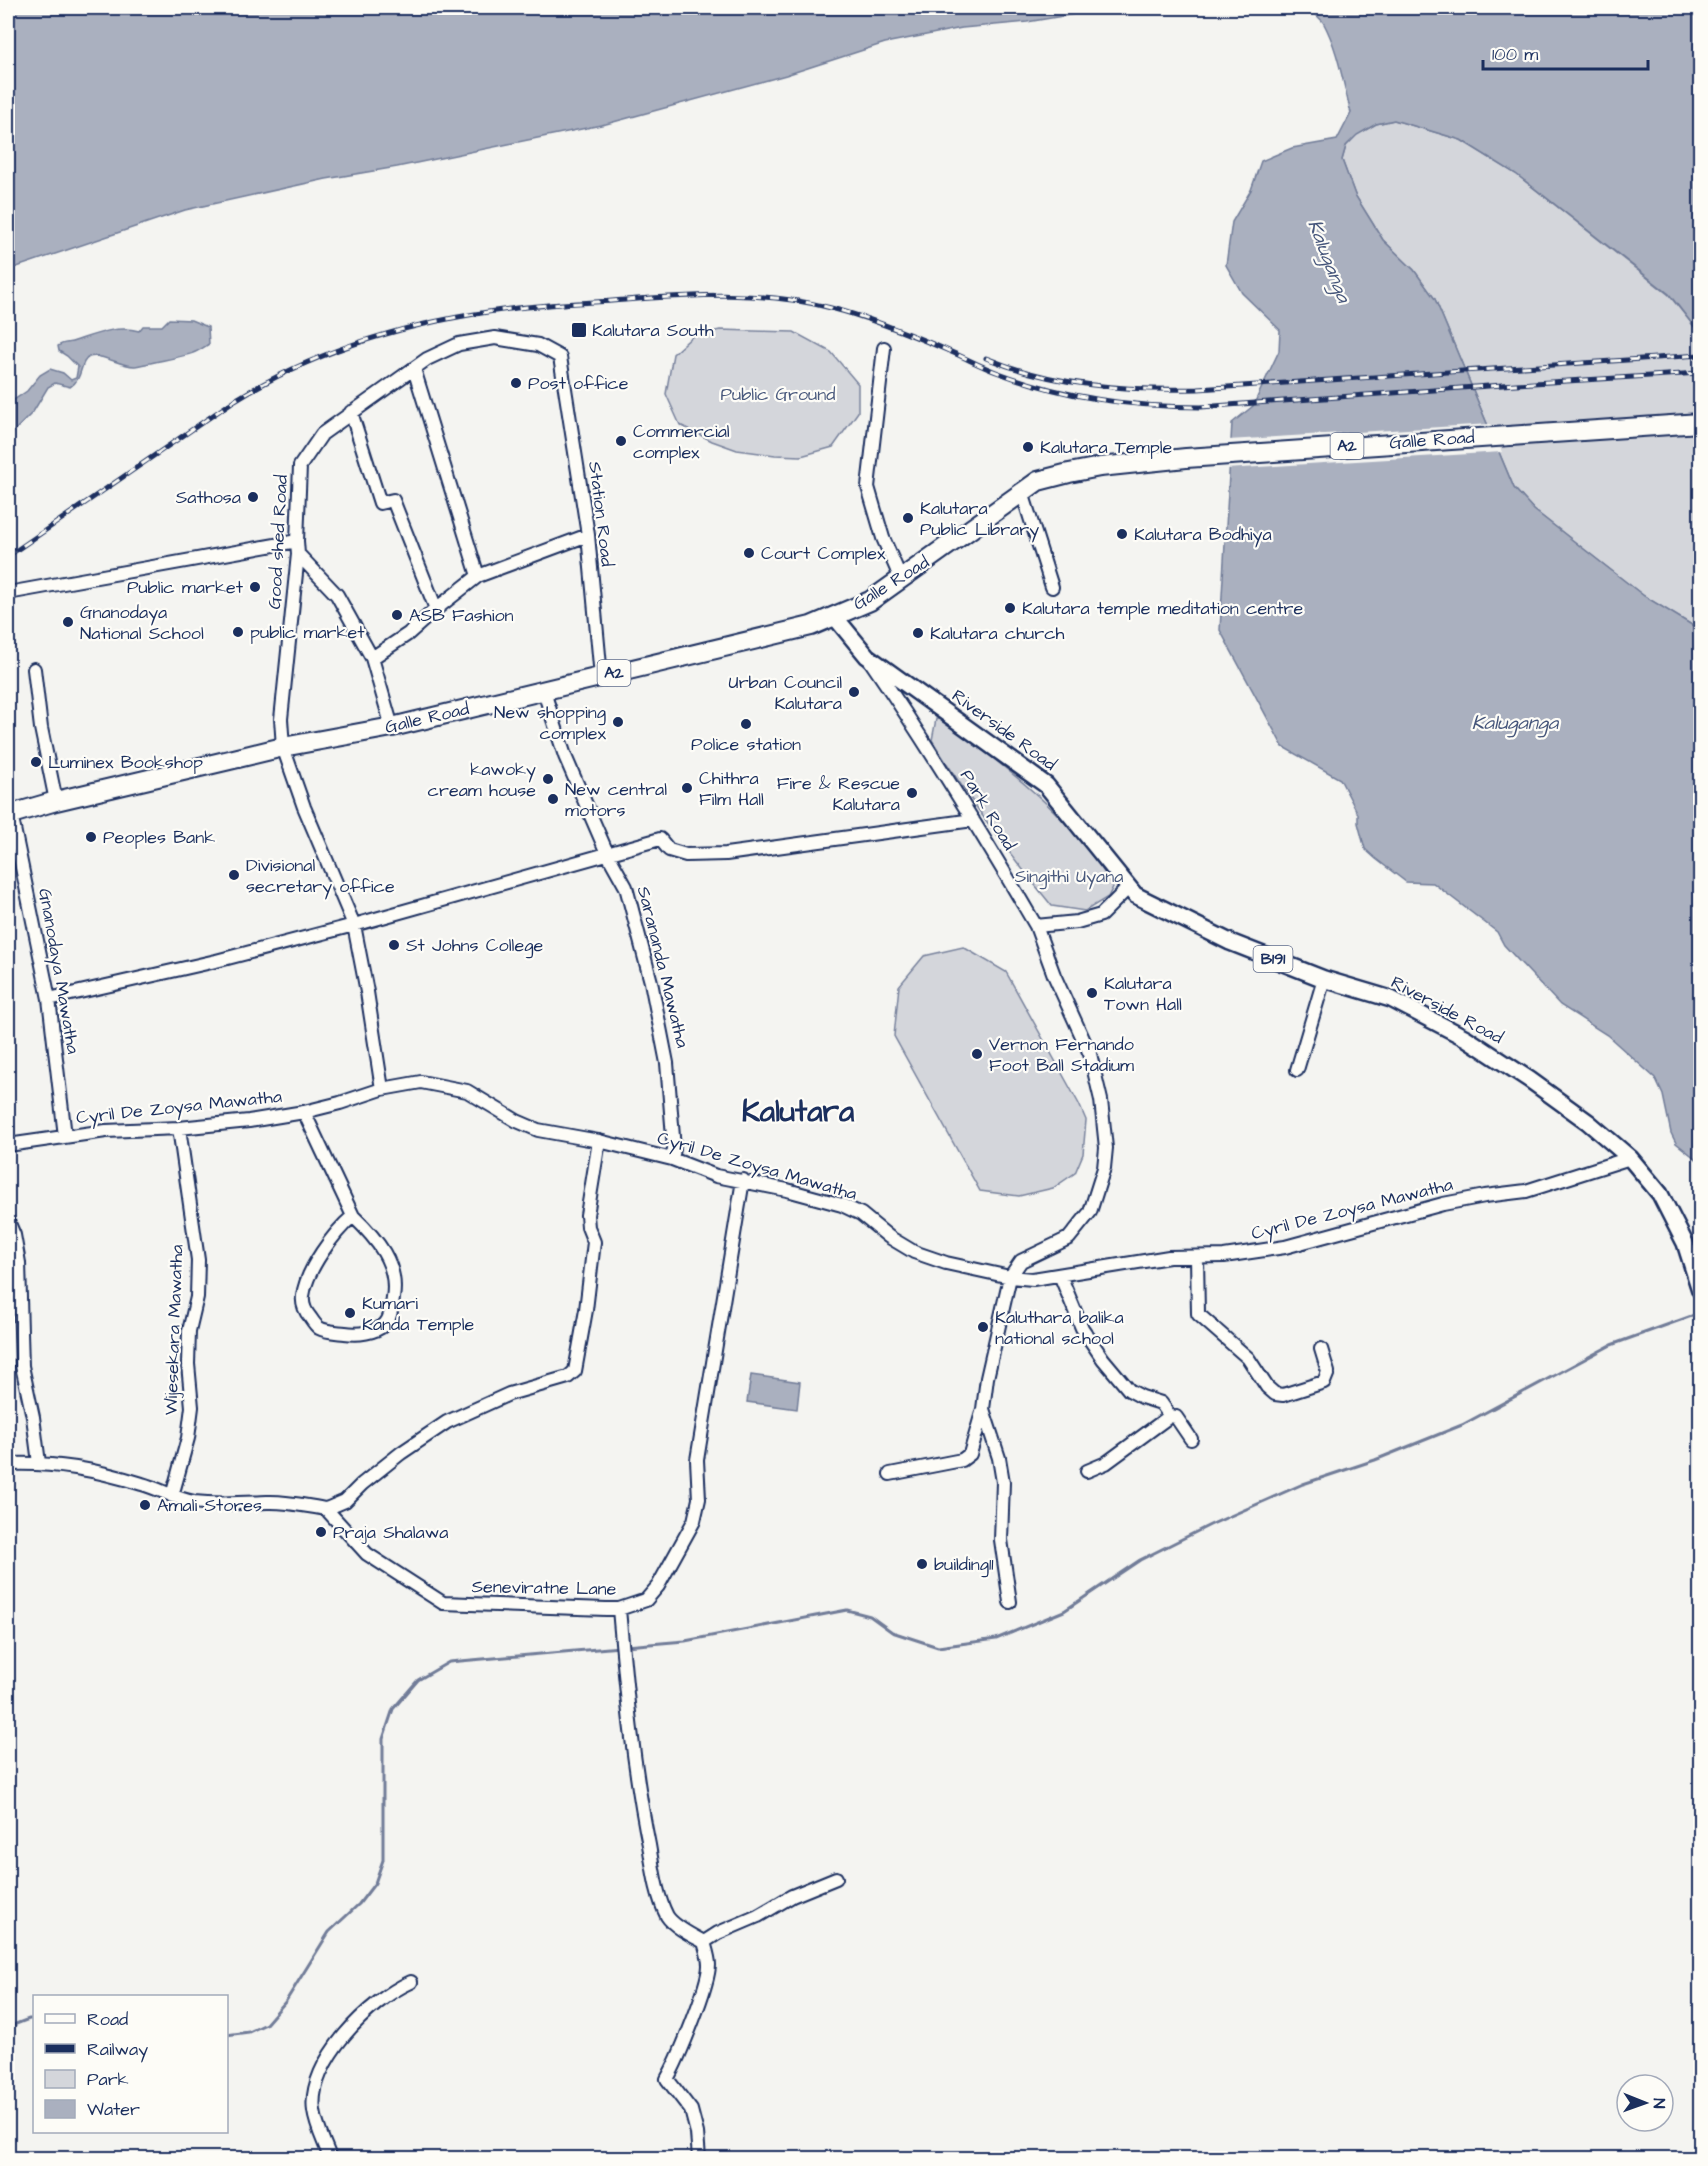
<svg xmlns="http://www.w3.org/2000/svg" width="1708" height="2166" font-family="'Architects Daughter',sans-serif">
<rect width="100%" height="100%" fill="#f4f4f1"/>
<filter id="ink" filterUnits="userSpaceOnUse"><feTurbulence type="fractalNoise" baseFrequency=".0167" numOctaves="2"/><feDisplacementMap in="SourceGraphic" scale="12" xChannelSelector="R" yChannelSelector="G"/><feConvolveMatrix kernelMatrix="1 2 1 2 8 2 1 2 1" color-interpolation-filters="sRGB"/></filter>
<g filter="url(#ink)">
<path fill="#d4d6db" stroke="#78829c" stroke-width="1.5" d="M1394,120L1461,140L1516,174L1669,295L1700,334V630L1644,596L1534,510L1514,488L1435,299L1414,270L1383,240L1355,195L1342,160L1346,146L1356,135L1376,124Z
M720,330L794,332L831,352L858,384V412L833,447L801,456L775,455L737,450L712,441L680,425L666,394L673,354L693,336Z
M936,719C942,720 950,720 954,722C964,729 971,741 980,748C1033,789 1079,828 1113,887L1108,897L1085,911L1052,906C1008,853 968,798 932,740Z
M963,947L1006,972L1079,1104L1086,1120L1083,1154L1075,1173L1053,1188L1019,1196L980,1191L894,1036L899,986L924,956Z"/>
<path fill="#aab0bf" stroke="#717c98" stroke-width="1.5" d="M8,8H1103L1081,13L1027,22L962,28L885,43L786,75L606,124L397,167L326,179L185,210L8,270Z
M1311,8H1700V334L1669,294L1516,174L1461,140L1394,120L1376,124L1357,135L1346,146L1342,160L1355,195L1383,240L1414,270L1435,299L1514,488L1534,510L1644,596L1700,630V1162L1676,1143L1671,1133L1663,1095L1655,1078L1607,1035L1560,1005L1504,945L1497,932L1433,883L1406,882L1376,859L1365,849L1358,823V814L1340,779L1283,747L1220,630L1232,423L1253,406L1279,351L1280,330L1242,293L1226,265L1232,222L1251,190L1261,161L1292,148L1337,140L1351,113C1343,83 1338,49 1323,22C1320,18 1314,14 1311,8Z
M169,319L191,320L208,327L209,344C204,347 199,351 193,353C190,355 137,366 134,366C120,366 101,353 89,357C79,362 84,378 70,387L55,383L48,387L33,412L8,437V404L27,391L40,375L50,369L63,373L71,380L76,378L78,367L67,356L59,351L58,346C64,341 69,344 75,341C96,334 117,325 139,331L143,326H162Z
M751,1375L800,1382L797,1409L747,1402Z"/>
<path fill="#f4f4f1" d="M1490,424L1502,452L1226,469L1228,440Z"/>
<g fill="none" stroke-linecap="round" stroke-linejoin="round">
<path stroke="#717c98" stroke-width="3" d="M626,1646L685,1641L847,1610L870,1616L892,1632L938,1647L996,1639L1064,1611L1140,1560L1210,1525L1303,1484L1375,1460L1462,1425L1611,1345L1700,1313
M8,2027L29,2019H34
M226,2035L249,2032L266,2024L286,2001L329,1932L359,1904L375,1883L383,1860V1739L393,1709L418,1680L449,1662L620,1647"/>
<g stroke="#1b2f5e" stroke-width="16">
<path id="minor" d="M884,348L868,487L883,538L901,579
M414,369L478,576
M351,412L380,503L393,500L436,609
M1022,492L1052,587
M298,554L337,595L372,658L392,727
M8,593L297,541
M372,658L408,634L436,609L478,576L588,535
M871,662C930,748 984,837 1036,926L1077,922L1101,915L1129,887
M34,669L41,728L56,801
M544,692L565,756L607,853L626,887L651,982L667,1063L674,1149L672,1159
M11,814L49,999L65,1136
M49,999L216,961L354,925L660,839L669,850L686,855L726,854L973,820
M1297,1070L1324,979
M382,1089L367,992L354,925L304,807L283,747L281,719L298,554L297,541L300,466L322,434L427,359L459,344L495,338L538,345L560,357L588,535L601,677
M304,1112L353,1216C334,1232 306,1270 303,1296C302,1304 305,1311 310,1317C312,1320 315,1325 319,1328C326,1332 337,1332 345,1333C358,1335 375,1333 385,1324C391,1318 392,1306 393,1298C399,1264 376,1238 353,1216
M8,1145L106,1131L179,1128L249,1121L304,1112L340,1103L382,1089L421,1082L467,1091L517,1121L538,1130L599,1141L672,1159L716,1176L787,1190L842,1205L861,1214L889,1237L914,1252L946,1263L1010,1277L1033,1279L1169,1257L1224,1256L1285,1247L1443,1204L1485,1196L1526,1191L1630,1158
M8,1221L14,1235L19,1263L22,1366L33,1417L39,1463
M1197,1257L1198,1314L1248,1358L1267,1387L1275,1394L1283,1395L1324,1382L1328,1372L1321,1349
M1060,1275L1082,1328L1103,1359L1129,1390L1142,1397L1161,1403L1170,1416
M8,1464C55,1462 97,1470 142,1484C160,1489 176,1499 194,1502C219,1505 242,1503 267,1502C287,1501 306,1506 326,1509
M1087,1471L1106,1463L1170,1416L1176,1417L1191,1439
M890,1474L962,1460L970,1454L983,1409
M172,1496L188,1438L192,1407L188,1364L189,1331L197,1297L198,1260L179,1128
M326,1509L367,1554L443,1603L606,1609H619L646,1600L658,1586L694,1521L699,1499L697,1460L743,1180
M326,1509L345,1501L362,1484L401,1453L447,1422L509,1394L568,1377L575,1371L586,1310L594,1242L588,1227L587,1215L599,1141
M1010,1602L1001,1540L1003,1482L999,1458L983,1409L987,1378L1010,1277L1021,1261L1069,1238L1090,1212L1104,1168L1106,1148L1101,1100L1090,1054L1054,975L1036,926
M619,1609C626,1688 633,1767 649,1845C653,1868 656,1895 667,1916C674,1927 693,1936 704,1942C706,1949 709,1958 709,1965C709,1985 678,2060 667,2079L691,2110L697,2133L699,2158
M704,1942L718,1933L758,1916L792,1896L836,1878
M330,2158C325,2143 316,2127 314,2111C307,2062 370,2000 411,1982"/>
</g>
<g stroke="#1b2f5e" stroke-width="20">
<path id="major" d="M835,617L867,656L1046,785L1135,895L1230,942L1324,979L1391,999L1466,1038L1530,1080L1588,1122L1630,1158L1660,1194L1685,1243L1700,1290"/>
</g>
<g stroke="#1b2f5e" stroke-width="22">
<path id="highway" d="M8,815L56,801L238,758L283,747L392,727L811,626L870,601L1038,481L1069,473L1100,467L1186,458L1700,423"/>
</g>
<use href="#minor" stroke="#fdfcf7" stroke-width="12"/>
<use href="#major" stroke="#fdfcf7" stroke-width="15"/>
<use href="#highway" stroke="#fdfcf7" stroke-width="18"/>
<g stroke="#1b2f5e" stroke-width="5">
<path id="rail" d="M986,358C1054,386 1126,391 1198,389L1700,355
M8,556L235,400C320,348 412,321 510,309C548,304 587,303 625,300C694,295 763,290 831,308C871,318 910,334 949,351C966,358 982,367 999,373C1066,398 1131,407 1201,407L1516,384L1700,373"/>
</g>
<use href="#rail" stroke="#fdfcf7" stroke-width="3" stroke-dasharray="9" stroke-linecap="butt"/>
</g>
</g>
<g fill="#1b2f5e" stroke="#fdfcf7" stroke-width="2">
<rect x="571" y="322" width="16" height="16" rx="3"/>
<circle cx="516" cy="383" r="6"/>
<circle cx="621" cy="441" r="6"/>
<circle cx="1028" cy="447" r="6"/>
<circle cx="253" cy="497" r="6"/>
<circle cx="908" cy="518" r="6"/>
<circle cx="1122" cy="534" r="6"/>
<circle cx="749" cy="553" r="6"/>
<circle cx="255" cy="587" r="6"/>
<circle cx="1010" cy="608" r="6"/>
<circle cx="397" cy="615" r="6"/>
<circle cx="68" cy="622" r="6"/>
<circle cx="238" cy="632" r="6"/>
<circle cx="918" cy="633" r="6"/>
<circle cx="854" cy="692" r="6"/>
<circle cx="618" cy="722" r="6"/>
<circle cx="746" cy="724" r="6"/>
<circle cx="36" cy="762" r="6"/>
<circle cx="548" cy="779" r="6"/>
<circle cx="687" cy="788" r="6"/>
<circle cx="912" cy="793" r="6"/>
<circle cx="553" cy="799" r="6"/>
<circle cx="91" cy="837" r="6"/>
<circle cx="234" cy="875" r="6"/>
<circle cx="394" cy="945" r="6"/>
<circle cx="1092" cy="993" r="6"/>
<circle cx="977" cy="1054" r="6"/>
<circle cx="350" cy="1313" r="6"/>
<circle cx="983" cy="1327" r="6"/>
<circle cx="145" cy="1505" r="6"/>
<circle cx="321" cy="1532" r="6"/>
<circle cx="922" cy="1564" r="6"/>
</g>
<g text-anchor="middle" dominant-baseline="central" stroke-width="4.5" stroke-linejoin="round" paint-order="stroke">
<g fill="#fdfcf7" stroke="#5f6c8c" stroke-width="1.5">
<rect x="1330.5" y="433" width="33" height="26" rx="4.5"/>
<rect x="597.5" y="660" width="33" height="26" rx="4.5"/>
<rect x="1253.5" y="946" width="39" height="26" rx="4.5"/>
</g>
<g font-size="16" font-weight="bold" fill="#1b2f5e">
<text x="1347" y="446">A2</text>
<text x="614" y="673">A2</text>
<text x="1273" y="959">B191</text>
</g>
<g font-size="18" fill="#1b2f5e" stroke="#fdfcf7" text-anchor="start">
<text x="592" y="330">Kalutara South</text>
<text x="528" y="383">Post office</text>
<text x="633" y="431">Commercial<tspan x="633" dy="21">complex</tspan></text>
<text x="1040" y="447">Kalutara Temple</text>
<text x="241" y="497" text-anchor="end">Sathosa</text>
<text x="920" y="508">Kalutara<tspan x="920" dy="21">Public Library</tspan></text>
<text x="1134" y="534">Kalutara Bodhiya</text>
<text x="761" y="553">Court Complex</text>
<text x="243" y="587" text-anchor="end">Public market</text>
<text x="1022" y="608">Kalutara temple meditation centre</text>
<text x="80" y="612">Gnanodaya<tspan x="80" dy="21">National School</tspan></text>
<text x="409" y="615">ASB Fashion</text>
<text x="250" y="632">public market</text>
<text x="930" y="633">Kalutara church</text>
<text x="842" y="682" text-anchor="end">Urban Council<tspan x="842" dy="21">Kalutara</tspan></text>
<text x="606" y="712" text-anchor="end">New shopping<tspan x="606" dy="21">complex</tspan></text>
<text x="746" y="744" text-anchor="middle">Police station</text>
<text x="48" y="762">Luminex Bookshop</text>
<text x="536" y="769" text-anchor="end">kawoky<tspan x="536" dy="21">cream house</tspan></text>
<text x="699" y="778">Chithra<tspan x="699" dy="21">Film Hall</tspan></text>
<text x="900" y="783" text-anchor="end">Fire &amp; Rescue<tspan x="900" dy="21">Kalutara</tspan></text>
<text x="565" y="789">New central<tspan x="565" dy="21">motors</tspan></text>
<text x="103" y="837">Peoples Bank</text>
<text x="246" y="865">Divisional<tspan x="246" dy="21">secretary office</tspan></text>
<text x="406" y="945">St Johns College</text>
<text x="1104" y="983">Kalutara<tspan x="1104" dy="21">Town Hall</tspan></text>
<text x="989" y="1044">Vernon Fernando<tspan x="989" dy="21">Foot Ball Stadium</tspan></text>
<text x="362" y="1303">Kumari<tspan x="362" dy="21">Kanda Temple</tspan></text>
<text x="995" y="1317">Kaluthara balika<tspan x="995" dy="21">national school</tspan></text>
<text x="157" y="1505">Amali Stores</text>
<text x="333" y="1532">Praja Shalawa</text>
<text x="934" y="1564">building11</text>
</g>
<g font-size="18" fill="#49597d" stroke="#fdfcf7">
<text x="778" y="394">Public Ground</text>
<text x="1069" y="876">Singithi Uyana</text>
</g>
<g font-size="18" fill="#1b2f5e" stroke="#fdfcf7">
<text transform="translate(1432 440) rotate(-4)">Galle Road</text>
<text transform="translate(601 514) rotate(83)">Station Road</text>
<text transform="translate(278 542) rotate(-87)">Good shed Road</text>
<text transform="translate(891 583) rotate(-32)">Galle Road</text>
<text transform="translate(427 718) rotate(-13)">Galle Road</text>
<text transform="translate(1004 730) rotate(36)">Riverside Road</text>
<text transform="translate(988 810) rotate(59)">Park Road</text>
<text transform="translate(663 967) rotate(76)">Sarananda Mawatha</text>
<text transform="translate(59 971) rotate(80)">Gnanodaya Mawatha</text>
<text transform="translate(1447 1010) rotate(28)">Riverside Road</text>
<text transform="translate(179 1107) rotate(-6)">Cyril De Zoysa Mawatha</text>
<text transform="translate(757 1166) rotate(16)">Cyril De Zoysa Mawatha</text>
<text transform="translate(1352 1209) rotate(-14)">Cyril De Zoysa Mawatha</text>
<text transform="translate(174 1330) rotate(-88)">Wijesekara Mawatha</text>
<text transform="translate(544 1588) rotate(1)">Seneviratne Lane</text>
</g>
<g font-size="20" font-style="italic" fill="#46567b" stroke="#fdfcf7">
<text transform="translate(1329 261) rotate(69)">Kaluganga</text>
<text x="1515" y="723">Kaluganga</text>
</g>
<g font-size="30" font-weight="bold" fill="#1b2f5e" stroke="#fdfcf7">
<text x="798" y="1112">Kalutara</text>
</g>
</g>
<rect width="1708" height="2166" fill="none" stroke="#fdfcf7" stroke-width="30"/>
<rect x="15" y="15" width="1678" height="2136" fill="none" stroke="#1b2f5e" stroke-width="2" filter="url(#ink)"/>
<rect x="33" y="1995" width="195" height="138" fill="#fdfcf7" stroke="#a3aaba" stroke-width="1.5"/>
<rect x="45" y="2014" width="30" height="9" fill="#fdfcf7" stroke="#a3aaba" stroke-width="1.5"/>
<text x="87" y="2025" font-size="18" fill="#1b2f5e">Road</text>
<rect x="45" y="2044" width="30" height="9" fill="#1b2f5e" stroke="#a3aaba" stroke-width="1.5"/>
<text x="87" y="2055" font-size="18" fill="#1b2f5e">Railway</text>
<rect x="45" y="2070" width="30" height="18" fill="#d4d6db" stroke="#a3aaba" stroke-width="1.5"/>
<text x="87" y="2085" font-size="18" fill="#1b2f5e">Park</text>
<rect x="45" y="2100" width="30" height="18" fill="#aab0bf" stroke="#a3aaba" stroke-width="1.5"/>
<text x="87" y="2115" font-size="18" fill="#1b2f5e">Water</text>
<g transform="translate(1645 2103) rotate(91)"><circle r="28" fill="#fdfcf7" stroke="#a3aaba" stroke-width="1.5"/>
<path d="M0-4.5L10 22L0 15L-10 22Z" fill="#1b2f5e"/>
<text y="-9" font-size="16" font-weight="bold" text-anchor="middle" fill="#1b2f5e">N</text>
</g>
<path d="M1483 60v9h165v-9" fill="none" stroke="#1b2f5e" stroke-width="3"/>
<text x="1492" y="60" font-size="18" fill="#1b2f5e" stroke="#fdfcf7" stroke-width="4.5" paint-order="stroke">100 m</text>
</svg>
